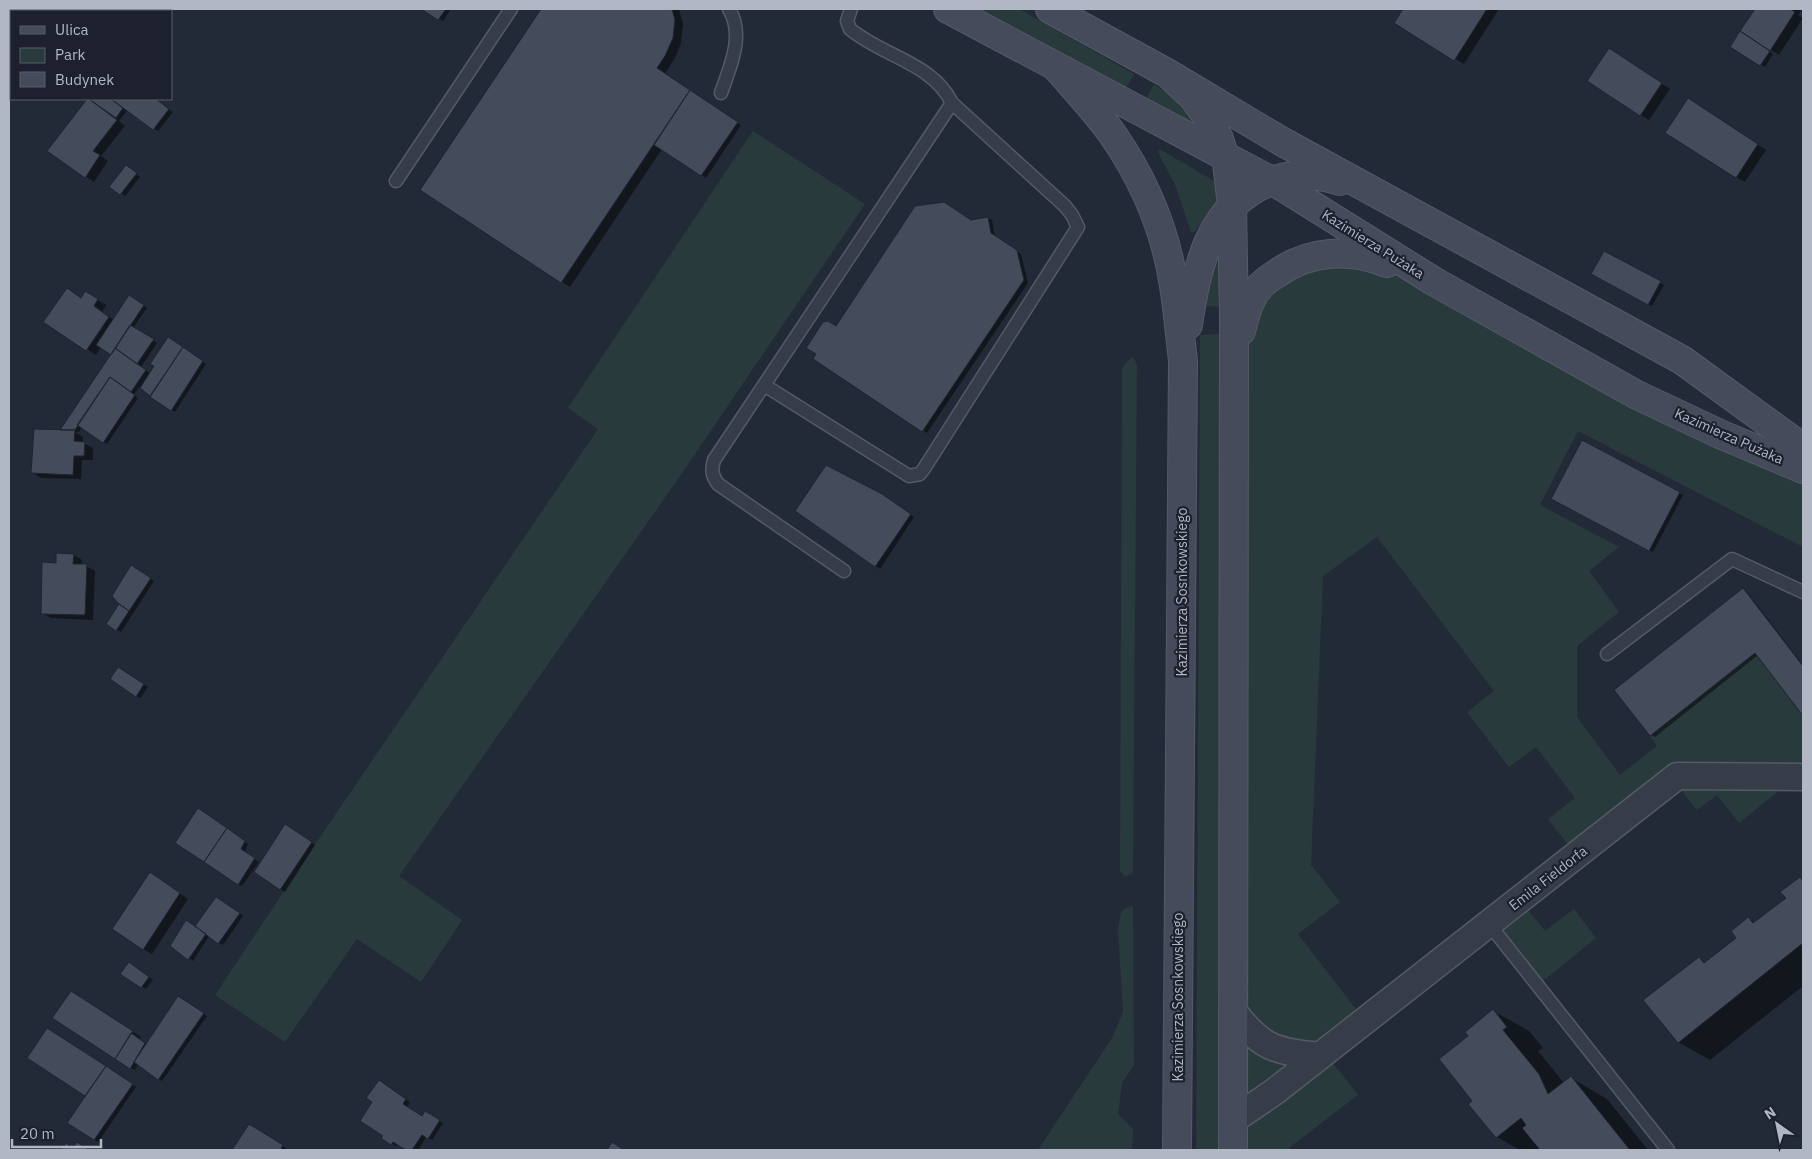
<svg xmlns="http://www.w3.org/2000/svg" width="1812" height="1159" font-family="'IBM Plex Sans',sans-serif">
<rect width="100%" height="100%" fill="#232a37"/>
<path fill="#293a3c" d="M976,9H1019L1134,74L1124,91Z
M1154,84C1171,96 1188,106 1196,125L1193,128L1144,103Z
M753,131L865,204L678,479L399,876L462,920L421,982L357,939L285,1042L215,995L318,840L598,429L568,408Z
M1161,150L1211,179L1217,184L1221,198L1212,212L1194,232H1191L1176,187L1159,154L1158,151Z
M1354,253L1803,469V547L1578,431L1540,505L1619,547L1589,571L1619,612L1577,646V717L1620,775L1657,746L1650,736L1755,653L1803,716V777H1796L1739,823L1717,795L1697,810L1673,780L1576,855L1548,819L1575,798L1536,747L1509,767L1467,712L1494,691L1377,537L1323,576L1311,865L1340,902L1298,934L1365,1021L1325,1053L1358,1095L1290,1147V1150H1233L1234,370L1263,282Z
M1213,262L1221,263L1218,307L1200,305Z
M1219,334V1150H1196L1200,335Z
M1133,357L1137,365L1133,868L1132,874L1125,876L1120,871L1122,369L1126,362Z
M1520,900L1545,931L1574,909L1596,938L1538,985L1489,924Z
M1133,906L1134,1065L1122,1083L1118,1114L1133,1129L1132,1150H1038L1112,1038L1123,1012L1118,930L1121,912L1126,908Z"/>
<path fill="#0007" d="M57,9H105V11H56Z
M424,9H451L443,21Z
M542,9H679L683,24L681,43L675,58L665,74L741,125L706,178L662,149L570,287L422,190Z
M1405,9H1499L1464,64L1396,22Z
M1756,9H1802L1798,15L1803,18L1779,55L1770,49L1769,51L1773,54L1765,67L1732,46Z
M1618,55L1670,89L1649,120L1641,115Z
M88,99L93,101L91,99H155L173,112L158,131L128,109L119,121L125,126L101,156L108,161L94,182L49,151Z
M1697,105L1766,150L1745,182L1736,177Z
M130,169L140,177L125,196L111,186Z
M988,218L992,220L995,237L1021,254L1028,283L927,433L815,359L836,327L971,221Z
M1605,253L1664,285L1652,306L1592,274Z
M130,297L147,308L133,328L157,343L141,367L151,374L172,341L206,364L175,412L139,387L134,395L138,398L107,444L82,427L79,432H75L83,437V443L93,448V460H82L81,479L41,478L33,473L112,355L101,347L96,355L45,322L81,299L94,298L106,305L102,312L114,320Z
M1582,442L1683,495L1653,552L1552,498Z
M886,498L914,517L880,569L796,511Z
M74,555L82,560V565L86,566L95,571L93,620L51,618L42,613L57,564Z
M132,566L154,581L121,632L108,624L120,604Z
M1743,590L1747,592L1803,665V713L1758,655L1655,737L1651,735Z
M118,668L148,687L140,698L111,679Z
M202,812L248,844L245,852L259,862L242,886L238,884Z
M289,827L315,845L285,892L255,872Z
M1800,878L1803,880V986L1710,1060L1678,1042L1699,958L1706,963L1737,938L1748,919L1756,923L1787,898Z
M159,879L188,899L152,954L143,949Z
M216,898L243,916L223,945L209,936L193,961L189,958L196,928Z
M133,966L153,980L146,989L122,974Z
M80,997L141,1037L139,1040L146,1044L182,1000L207,1016L162,1081L138,1064L135,1070L131,1068L54,1018Z
M1493,1011L1529,1031L1543,1048L1538,1051L1564,1083L1571,1078L1607,1099L1648,1150H1520L1497,1137L1474,1101L1470,1036Z
M48,1029L136,1087L98,1142L94,1139L86,1096L28,1058Z
M383,1084L410,1102L407,1107L422,1117L425,1113L443,1123L432,1140L427,1136L418,1150H408L397,1143L396,1146L383,1138Z
M250,1126L258,1131L289,1150H234Z"/>
<path fill="#444c5c" stroke="#1e232f" d="M55,9H96V11H55Z
M421,9H446L438,20Z
M541,9H672L675,20L673,38L665,56L657,68L690,90L561,283L420,190Z
M1403,9H1487L1454,61L1394,23Z
M1755,9H1790L1795,12L1770,51L1740,31Z
M1740,31L1770,51L1760,66L1730,47Z
M1609,48L1662,83L1640,116L1587,81Z
M690,90L738,122L701,176L654,145Z
M1688,98L1758,144L1736,178L1665,133Z
M87,99H89L117,120L93,151L100,155L85,178L47,151Z
M89,99H111L123,108L116,118Z
M111,99H156L169,109L153,130Z
M126,165L137,173L120,195L109,187Z
M944,202L971,220L988,217L991,233L1017,250L1024,280L922,432L813,359L816,354L806,348L823,322L828,321L836,326L915,206Z
M1604,251L1661,281L1648,305L1591,274Z
M67,288L81,298L85,291L98,299L94,306L109,317L86,351L43,322Z
M129,295L144,305L111,355L96,345Z
M130,325L154,339L137,364L115,348Z
M168,337L183,347L150,396L140,388L154,366L150,364Z
M183,347L203,361L171,411L150,397Z
M115,348L146,370L131,392L110,377L75,430H60Z
M110,377L135,395L103,443L77,425Z
M34,429L75,430L74,441L85,442L84,456H74L73,475L31,473Z
M1582,440L1680,492L1649,551L1551,499Z
M826,465L882,494L911,514L875,567L795,511Z
M56,553L74,554L73,564H87L85,615L41,614L42,562L56,563Z
M131,565L151,578L129,611L119,604L112,596Z
M1743,588L1803,666V716L1755,653L1650,736L1614,690Z
M119,604L129,611L116,631L106,624Z
M118,667L144,684L136,697L110,679Z
M198,808L227,828L204,862L175,843Z
M285,824L312,842L280,890L254,872Z
M227,828L245,841L241,849L255,858L238,885L204,862Z
M150,872L180,893L143,950L112,929Z
M1800,877L1803,881V943L1678,1043L1643,1000L1699,957L1704,963L1736,938L1731,931L1740,924L1748,917L1753,923L1786,898L1780,892Z
M216,897L240,913L218,944L195,926Z
M186,920L206,934L188,960L170,946Z
M129,962L149,977L141,988L120,974Z
M71,991L133,1031L115,1059L52,1018Z
M178,996L204,1013L158,1080L134,1062Z
M1493,1009L1507,1027L1503,1030L1539,1074L1548,1094L1571,1076L1630,1150H1540L1522,1128L1526,1125L1521,1118L1496,1138L1468,1104L1472,1101L1439,1059L1468,1036L1465,1032Z
M47,1028L106,1066L85,1096L27,1058Z
M131,1033L145,1043L130,1069L115,1059Z
M106,1066L133,1084L94,1140L67,1123Z
M379,1080L406,1099L403,1104L422,1116L425,1111L440,1120L428,1139L422,1135L412,1150H406L393,1142L391,1145L381,1138L383,1136L360,1121L372,1102L366,1098Z
M249,1124L283,1145L281,1148L284,1150H232Z
M77,1142L89,1150H61L66,1143L73,1148Z
M612,1142L624,1150H607Z"/>
<g fill="none" stroke-linecap="round" stroke-linejoin="round">
<g stroke="#545a66" stroke-width="15">
<path id="lane" d="M721,93C730,67 745,35 729,9
M396,181L511,9
M764,385L909,476L920,474L925,467L1078,227L1072,215L1065,206L952,103
M844,571L718,484C712,476 711,470 714,460L952,103C933,63 882,56 850,29L847,21L851,9
M1607,654L1732,559L1803,592
M1489,924L1668,1150"/>
</g>
<g stroke="#545a66" stroke-width="29">
<path id="street" d="M1234,1012C1262,1049 1275,1051 1320,1056
M1233,1120L1274,1092L1677,776L1803,777"/>
</g>
<g stroke="#545a66" stroke-width="30">
<path id="secondary" d="M948,9L1283,187L1435,282L1637,395L1722,435L1803,469
M1050,9L1167,73L1281,141L1682,360L1803,448
M1057,68C1076,90 1097,112 1113,135C1144,180 1166,232 1174,286C1178,311 1180,336 1183,361L1177,1150
M1167,73L1193,97L1206,115L1219,139L1227,164L1232,205L1234,318L1233,1150
M1188,325C1196,268 1209,206 1269,182C1293,173 1315,173 1340,181
M1241,331C1244,320 1246,309 1252,298C1257,287 1266,280 1276,274C1309,250 1350,248 1387,263"/>
</g>
<use href="#lane" stroke="#363c48" stroke-width="12"/>
<use href="#street" stroke="#363c48" stroke-width="26"/>
<use href="#secondary" stroke="#454b5b" stroke-width="28"/>
</g>
<g text-anchor="middle" dominant-baseline="central" stroke-width="4.5" stroke-linejoin="round" paint-order="stroke">
<g font-size="14" fill="#b1b7c4" stroke="#1c212d">
<text transform="translate(1373 244) rotate(32)">Kazimierza Pużaka</text>
<text transform="translate(1729 436) rotate(24)">Kazimierza Pużaka</text>
<text transform="translate(1182 592) rotate(-90)">Kazimierza Sosnkowskiego</text>
<text transform="translate(1548 878) rotate(-38)">Emila Fieldorfa</text>
<text transform="translate(1178 997) rotate(-90)">Kazimierza Sosnkowskiego</text>
</g>
</g>
<rect width="1812" height="1159" fill="none" stroke="#b1b7c4" stroke-width="20"/>
<rect x="10" y="10" width="162" height="90" fill="#1c212d" stroke="#585d69"/>
<rect x="20" y="26" width="25" height="8" fill="#454b5b" stroke="#585d69"/>
<text x="55" y="35" font-size="15" fill="#b1b7c4">Ulica</text>
<rect x="20" y="48" width="25" height="15" fill="#293a3c" stroke="#585d69"/>
<text x="55" y="60" font-size="15" fill="#b1b7c4">Park</text>
<rect x="20" y="72" width="25" height="15" fill="#444c5c" stroke="#585d69"/>
<text x="55" y="85" font-size="15" fill="#b1b7c4">Budynek</text>
<g transform="translate(1777 1124) rotate(327)" stroke="#1c212d" stroke-width="4" paint-order="stroke">
<path d="M0-4L9 19L0 12L-9 19Z" fill="#b1b7c4"/>
<text y="-8" font-size="14" font-weight="bold" text-anchor="middle" fill="#b1b7c4">N</text>
</g>
<path d="M12 1139v8h89v-8" fill="none" stroke="#b1b7c4" stroke-width="2.5"/>
<text x="20" y="1139" font-size="15" fill="#b1b7c4" stroke="#1c212d" stroke-width="4" paint-order="stroke">20 m</text>
</svg>
